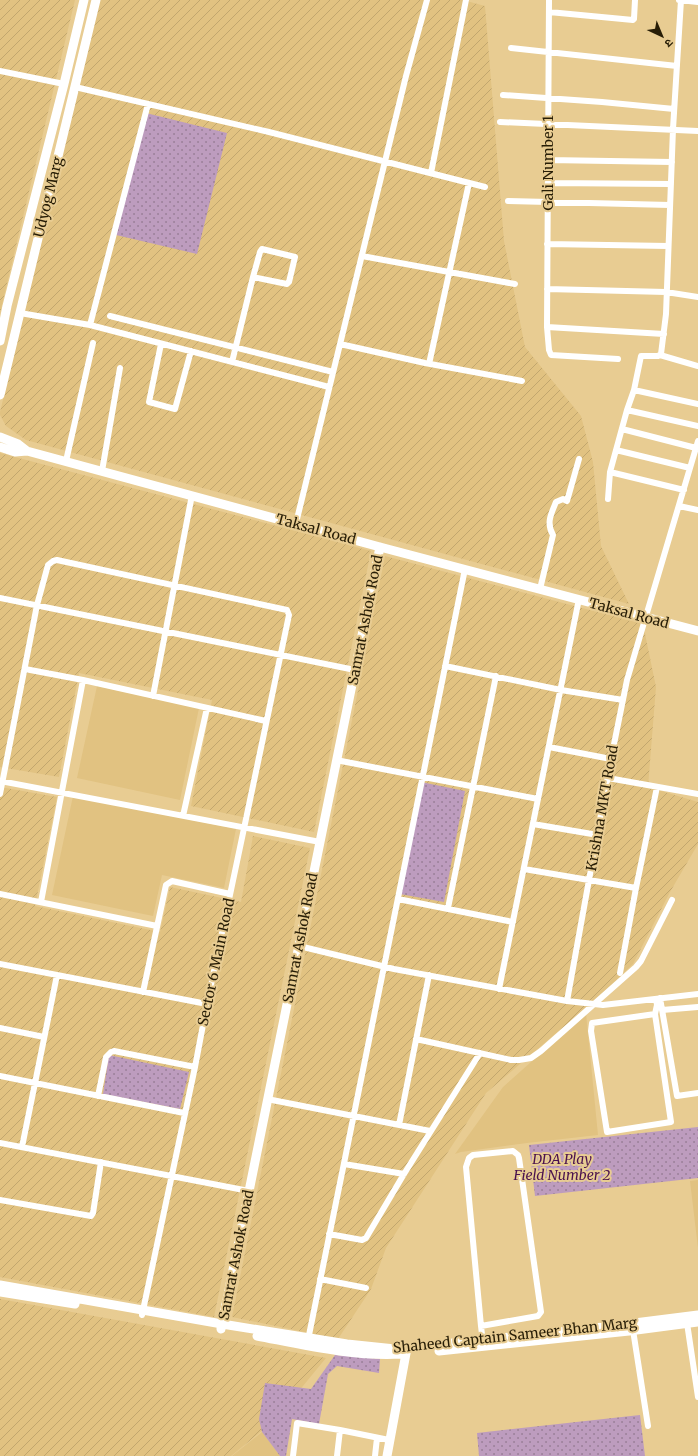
<svg xmlns="http://www.w3.org/2000/svg" width="698" height="1456" font-family="Merriweather,'Noto Sans Devanagari',serif">
<defs>
<pattern id="industrial-furrows" width="10" height="10" patternUnits="userSpaceOnUse"><rect width="10" height="10" fill="#e1c281"/><path d="M-1 1l2-2M0 10L10 0M9 11l2-2" fill="none" stroke="#c1a66e"/></pattern>
<pattern id="park-dots" width="8" height="8" patternUnits="userSpaceOnUse"><rect width="8" height="8" fill="#bd9cbe"/><path d="M2 2h.1M6 6h.1" fill="none" stroke="#9a7f98" stroke-width="1.8" stroke-linecap="round"/></pattern>
</defs>
<rect width="100%" height="100%" fill="#e8cc92"/>
<path fill="#e1c281" d="M97,686L199,708L180,800L77,778Z
M73,796L236,829L224,888L162,875L153,916L52,895Z
M586,1013L598,1135L527,1143L461,1152L455,1154L503,1087Z
M698,1180V1248L690,1181Z
M262,1432L280,1456H232Z"/>
<path fill="url(#industrial-furrows)" d="M0,0H75L0,313Z
M100,0H463L485,6L504,241L525,347L581,416L593,462L601,546L629,604L26,440L6,426L0,415V412Z
M0,453L371,551L314,832L191,806L212,700L79,673L59,777L0,767Z
M385,556L643,624L656,687L648,787L698,802V844L670,892L633,964L602,994L486,1093L386,1248L371,1289L338,1339L232,1317Z
M0,787L57,797L35,906L160,932L170,887L241,902L253,836L310,848L214,1317L0,1277Z
M0,1299L326,1358L275,1420L231,1456H0Z"/>
<path fill="url(#park-dots)" d="M146,113L227,133L197,254L116,235Z
M421,782L465,791L444,902L400,894Z
M109,1055L189,1072L180,1109L103,1094Z
M698,1127V1178L535,1196L529,1145Z
M335,1355L380,1359L379,1373L337,1366L328,1374L319,1424L292,1419L286,1456H280L262,1432L259,1419L265,1383L311,1389Z
M640,1415L645,1456H479L477,1433Z"/>
<g fill="none" stroke-linecap="round" stroke-linejoin="round">
<path stroke="#fff" stroke-width="6" d="M549,0L547,327L549,350L551,355L618,359
M679,0L698,2
M549,12L633,20L634,19L635,0
M511,48L677,66
M0,71L64,84
M75,87L269,132L485,187
M503,95L602,102L674,109
M500,122L698,131
M548,160L672,162
M431,173L466,0
M548,183L671,184
M508,201L670,205
M547,244L668,246
M362,256L515,284
M547,289L666,292L698,297
M20,313L90,325L329,387
M110,316L333,372
M90,325L148,104
M547,327L664,334
M161,344L149,402L175,409L191,351
M340,344L425,363L522,381
M660,355L698,366
M232,362L253,277L287,284L289,282L295,257L262,249L260,252L253,277
M429,364L469,183
M634,390L698,404
M627,410L698,426
M622,429L696,448
M616,450L690,468
M66,461L93,343
M102,471L120,368
M610,472L684,490
M608,499L610,472L627,410L634,390L641,356H658L661,354L666,314L673,129L681,0
M679,506L698,510
M296,523L406,76L427,0
M540,589L553,535C546,523 551,514 556,502L563,499L567,501L579,459
M0,598L355,670
M445,666L561,690L623,700
M25,669L83,680L266,721
M153,696L192,495
M549,747L611,759
M336,760L538,799
M608,778L698,794
M0,781L320,842
M0,794L37,605L48,565L53,561L57,560L287,610L289,615L207,1004L195,1067L142,1315
M183,816L207,708
M533,824L598,835
M524,869L636,888L657,787
M0,894L157,926
M398,899L513,922
M41,902L83,680
M448,908L496,676
M299,946L394,969L567,1001L603,1005L698,994
M0,964L207,1004
M620,973L636,888
M499,989L579,599
M143,992L166,885L172,881L230,894
M660,998L677,1096L698,1093
M567,1001L611,759L627,680L698,441
M662,1010L698,1007
M655,1014L592,1023L591,1031L607,1132L671,1122L655,1014L657,1005L656,999
M0,1028L44,1037
M416,1039L511,1060H519L531,1058L541,1051L636,967L641,961L672,900
M0,1076L184,1113
M98,1096L106,1057L111,1052L114,1051L195,1067
M267,1099L430,1131
M399,1125L429,975
M0,1143L249,1191
M22,1147L57,975
M344,1164L404,1174
M0,1200L91,1216L93,1213L101,1162
M329,1234L362,1240L366,1238L404,1174L480,1053
M320,1279L366,1288
M687,1323L698,1397
M481,1326L538,1316L541,1312L519,1158L518,1155L513,1151L473,1155L469,1158L466,1167L481,1326L483,1343
M633,1330L648,1426
M308,1340L465,569
M293,1456L297,1423L340,1430L389,1440
M337,1456L340,1430
M375,1456L377,1438"/>
<path stroke="#fff" stroke-width="9" d="M0,341L7,306L64,84L84,0
M0,395L96,0
M0,437L18,444L27,451
M0,447L15,452L27,451L380,547L698,631
M0,1285L222,1324L347,1344L395,1349L579,1330L698,1315
M0,1292L75,1304
M221,1329L380,547
M257,1336C304,1345 354,1357 402,1354
M439,1351L629,1331L698,1322
M387,1456L407,1348"/>
</g>
<g text-anchor="middle" dominant-baseline="central" stroke-width="4" stroke-linejoin="round" paint-order="stroke">
<g font-size="14" fill="#271d06" stroke="#e8cc92">
<text transform="translate(548 163) rotate(-90)">Gali Number 1</text>
<text transform="translate(48 197) rotate(-76)">Udyog Marg</text>
<text transform="translate(316 529) rotate(15)">Taksal Road</text>
<text transform="translate(629 613) rotate(15)">Taksal Road</text>
<text transform="translate(365 620) rotate(-79)">Samrat Ashok Road</text>
<text transform="translate(602 808) rotate(-80)">Krishna MKT Road</text>
<text transform="translate(300 938) rotate(-79)">Samrat Ashok Road</text>
<text transform="translate(216 962) rotate(-78)">Sector 6 Main Road</text>
<text transform="translate(236 1255) rotate(-79)">Samrat Ashok Road</text>
<text transform="translate(515 1335) rotate(-6)">Shaheed Captain Sameer Bhan Marg</text>
</g>
<g font-size="14" font-style="italic" fill="#4a124e" stroke="#e8cc92">
<text x="562" y="1159">DDA Play<tspan x="562" dy="16">Field Number 2</tspan></text>
</g>
</g>
<g transform="translate(662 36) rotate(136)" stroke="#e8cc92" stroke-width="3" paint-order="stroke">
<path d="M0-3L7 15L0 10L-7 15Z" fill="#271d06"/>
<text y="-6" font-size="11" font-weight="bold" text-anchor="middle" fill="#271d06">उ</text>
</g>
</svg>
